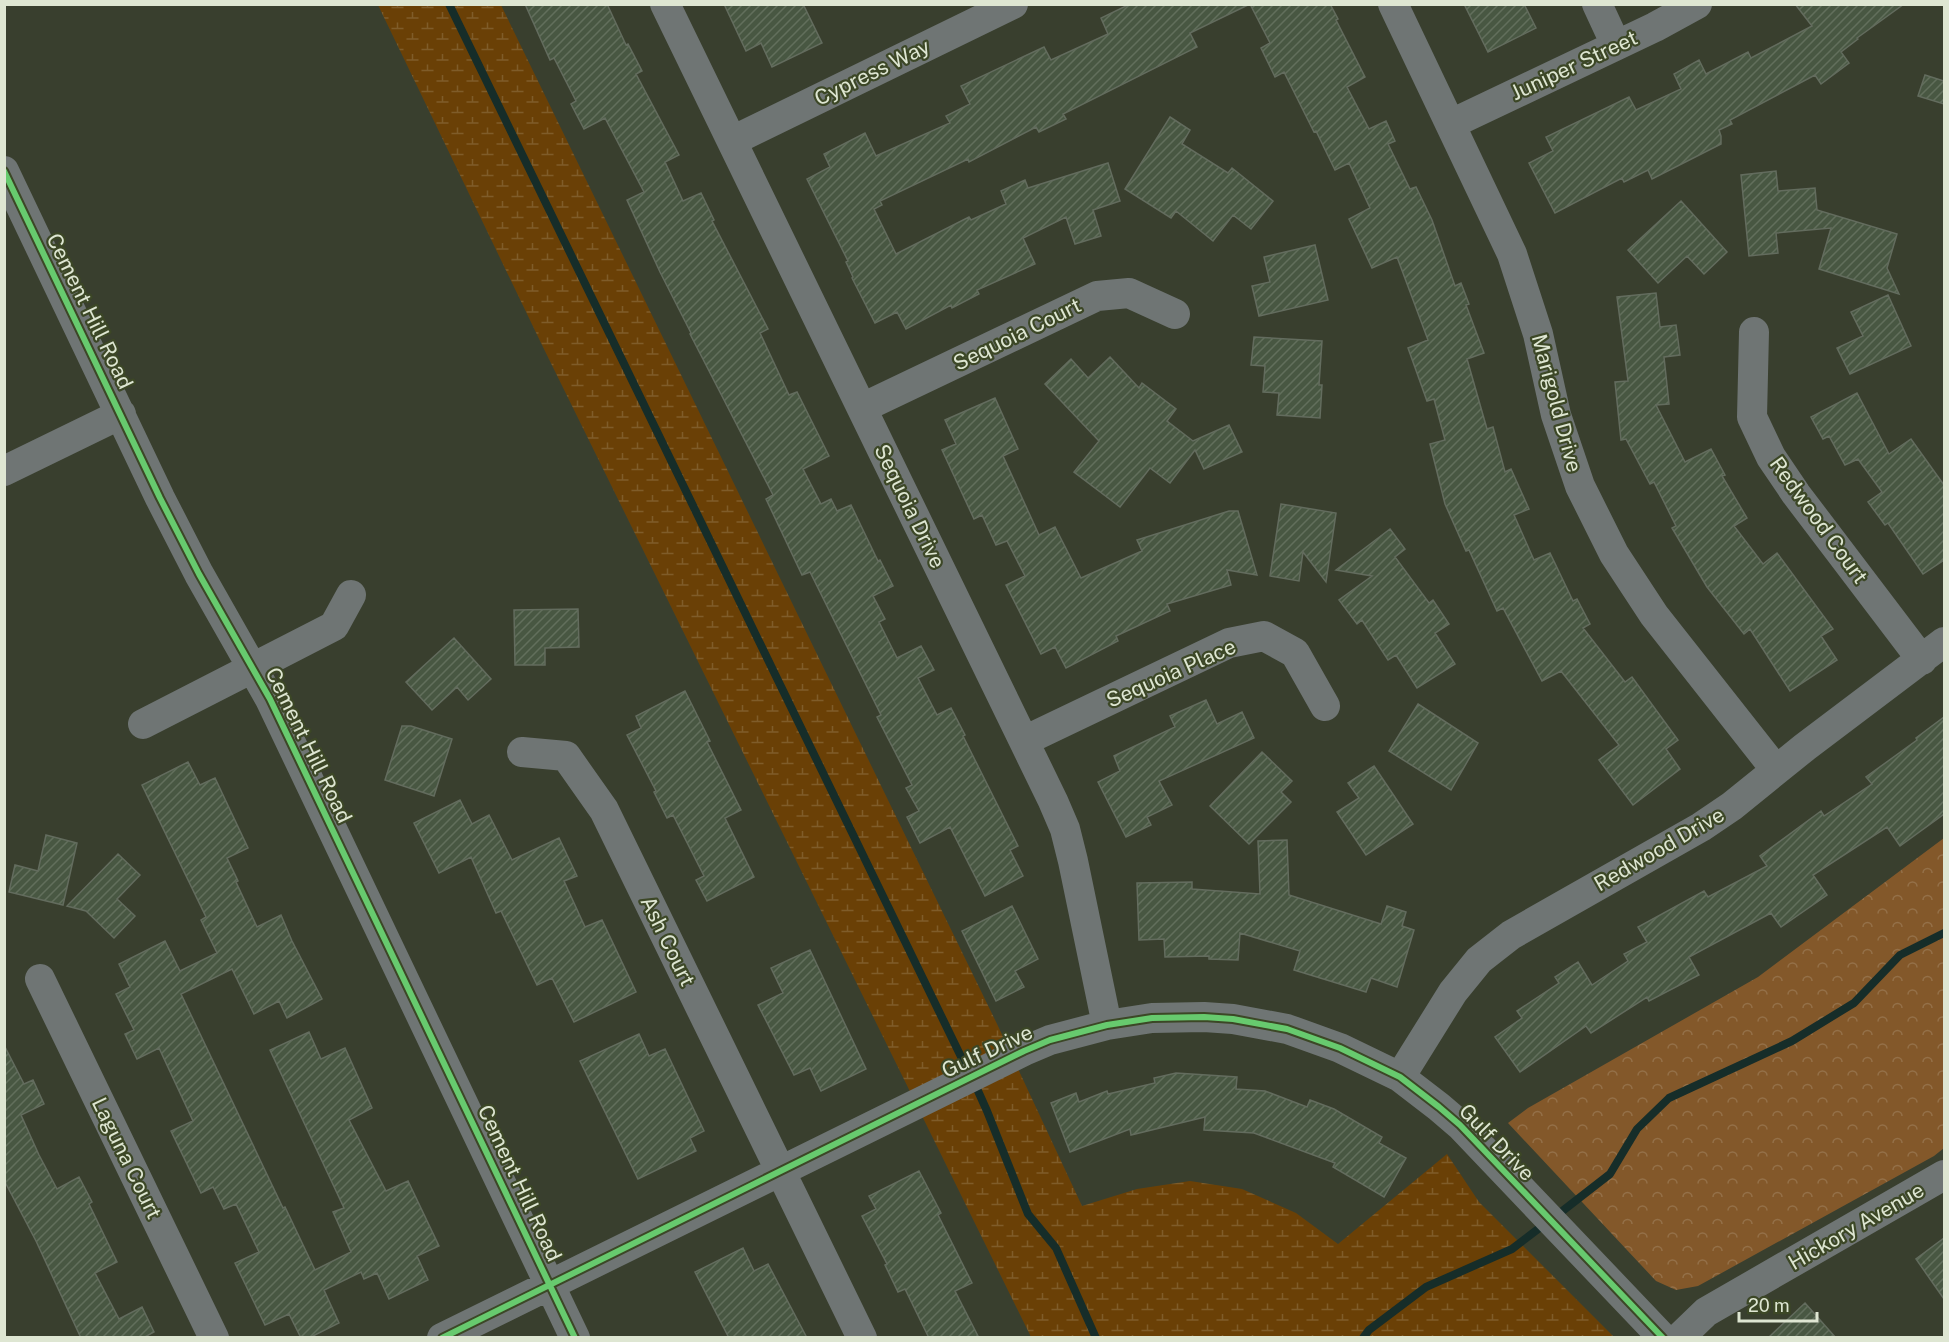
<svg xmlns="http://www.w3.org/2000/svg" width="1949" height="1342" font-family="'Public Sans',sans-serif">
<defs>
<pattern id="forest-crowns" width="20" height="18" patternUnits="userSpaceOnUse" patternTransform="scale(1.5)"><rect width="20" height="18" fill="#83582a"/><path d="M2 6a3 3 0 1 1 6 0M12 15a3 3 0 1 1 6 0" fill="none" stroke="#947048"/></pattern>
<pattern id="wetland-marsh" width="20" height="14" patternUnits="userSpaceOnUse" patternTransform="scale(1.5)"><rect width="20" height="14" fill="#6a4006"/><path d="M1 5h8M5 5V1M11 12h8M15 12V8" fill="none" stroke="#7f5c29"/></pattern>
<pattern id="building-hatch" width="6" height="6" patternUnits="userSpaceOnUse" patternTransform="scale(1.5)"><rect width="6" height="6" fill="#485742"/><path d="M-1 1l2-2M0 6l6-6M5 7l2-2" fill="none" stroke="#626f5c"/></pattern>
</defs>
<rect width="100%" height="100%" fill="#393f2e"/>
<path fill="url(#forest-crowns)" d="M1944,838V1148L1934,1156L1698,1286L1676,1290L1656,1281L1508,1123L1528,1108L1758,977Z"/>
<path fill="url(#wetland-marsh)" d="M378,5H501L998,1026L1082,1206L1137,1189L1190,1181L1242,1189L1296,1213L1338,1244L1447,1154L1479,1202L1613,1336L1031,1337L541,343Z"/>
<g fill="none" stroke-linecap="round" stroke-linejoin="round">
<path stroke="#162d29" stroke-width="8" d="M449,4L968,1071
M974,1082L987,1111L1028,1214L1056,1248L1096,1338
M1556,1216L1610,1174L1637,1129L1669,1098L1792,1041L1854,1003L1900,955L1944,933
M1363,1338L1369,1330L1426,1287L1512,1249L1546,1223"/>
</g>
<path fill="url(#building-hatch)" stroke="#636c5e" stroke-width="1.5" d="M525,4H607L626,45L628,44L642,71L636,74L679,155L665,162L683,201L701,193L714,220L712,221L768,329L760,333L789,395L797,392L829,456L803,469L821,504L831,499L837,511L851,505L878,561L880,560L893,586L873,596L885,619L879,622L897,658L921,646L934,670L918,678L937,715L951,708L965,735L963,736L1018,846L1010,850L1023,876L985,896L950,827L920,843L907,817L919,811L906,788L912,785L877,717L881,715L810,572L802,575L766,499L773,495L690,334L691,333L660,272L627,200L644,192L605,118L584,129L571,104L576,101L554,58L550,60Z
M724,4H803L822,43L772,67L761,43L746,51Z
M1130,4H1250L1190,33L1197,47L1063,114L1066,119L1039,132L1036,127L969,162L968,159L880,201L882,205L874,209L896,254L969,217L971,220L1006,204L1001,191L1025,180L1028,188L1108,163L1120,201L1093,210L1101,236L1075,244L1066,217L1023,238L1035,264L977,290L979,294L952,308L951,305L906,329L897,312L875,323L852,278L853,277L846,262L848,261L807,179L830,167L824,154L865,133L876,156L950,123L946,116L970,104L961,86L1044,47L1051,60L1108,34L1101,18Z
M1250,4H1330L1338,19L1336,20L1365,77L1347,87L1369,129L1386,121L1395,141L1388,144L1410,189L1416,187L1432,220L1455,286L1461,283L1469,304L1466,305L1484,353L1467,359L1487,429L1493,427L1505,472L1511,469L1529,509L1514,515L1534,560L1550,553L1573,601L1577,599L1590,624L1583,628L1625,682L1632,677L1678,740L1666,749L1680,769L1633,805L1599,760L1619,745L1561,671L1542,681L1503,608L1497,611L1469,550L1466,551L1445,504L1430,444L1445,440L1434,399L1427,401L1408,348L1428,340L1397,257L1372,268L1349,219L1370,208L1349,163L1335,170L1316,131L1314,132L1284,72L1275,77L1261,48L1270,43Z
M1464,4H1524L1536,28L1488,52Z
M1795,4H1904L1857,38L1858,39L1841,52L1849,63L1821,84L1815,75L1730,120L1732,124L1719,130L1721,136V144L1652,179L1648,170L1624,182L1622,178L1555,213L1529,163L1553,151L1546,137L1629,97L1636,110L1681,89L1674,74L1699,60L1706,74L1748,52L1751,58L1812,26Z
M1925,75L1944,81V104L1918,96Z
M1170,117L1190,130L1182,144L1228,173L1232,168L1273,201L1251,229L1233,215L1213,241L1176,211L1171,218L1125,189Z
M1776,171L1778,191L1815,188L1817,210L1897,234L1887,268L1899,294L1819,269L1831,228L1776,233L1778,253L1749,256L1741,175Z
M1681,201L1727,252L1704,274L1687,256L1658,283L1628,250Z
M1315,245L1328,300L1259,316L1252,286L1270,282L1264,257Z
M1656,293L1660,327L1676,325L1680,355L1664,357L1669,404L1656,405L1685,462L1711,449L1725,475L1722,476L1747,518L1734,526L1763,564L1777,553L1833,629L1821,636L1837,660L1790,691L1750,629L1744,634L1707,587L1672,528L1676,526L1654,482L1650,484L1626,439L1621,440L1615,382L1628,381L1617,297Z
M1888,295L1911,346L1850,374L1837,348L1863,336L1851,312Z
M1254,337L1322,341L1319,385H1322L1320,418L1277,415L1279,393L1263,392L1265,366L1251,365Z
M1110,357L1139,388L1142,383L1176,409L1167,421L1193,441L1229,425L1242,452L1204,469L1195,450L1170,483L1150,468L1120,507L1074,472L1099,441L1045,384L1071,359L1088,378Z
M1857,393L1889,454L1911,439L1944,485V560L1923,574L1888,523L1885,525L1868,502L1882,492L1858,459L1845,465L1829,436L1823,439L1811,417Z
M995,398L1018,449L1003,456L1039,535L1055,527L1081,578L1142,551L1137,540L1229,511H1238L1257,575L1227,570L1231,585L1167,604L1170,611L1116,636L1118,641L1066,668L1055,647L1041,654L1006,585L1025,576L1007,541L996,545L982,515L974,519L942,450L956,444L945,420Z
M1281,504L1336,513L1326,582L1303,552L1299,581L1270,576Z
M1390,529L1405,549L1395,557L1429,603L1433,600L1449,624L1435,633L1455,664L1417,688L1396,655L1388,660L1362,620L1357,624L1339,600L1372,576L1336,570Z
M578,609L579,647L545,648V665H515L514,610Z
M454,638L491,679L468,700L457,687L432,710L406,682Z
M685,691L710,741L707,742L741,810L725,818L754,877L707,901L696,880L704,876L673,815L667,818L654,792L656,791L627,735L641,728L636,716Z
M1206,700L1217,724L1242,712L1254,738L1159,781L1172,805L1147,817L1151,825L1126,837L1098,782L1120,771L1114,756L1175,727L1170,716Z
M1418,704L1478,743L1451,790L1389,751Z
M1944,717V814L1900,846L1887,827L1813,875L1827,895L1781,927L1771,913L1689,957L1699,975L1649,1001L1647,997L1591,1033L1586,1026L1520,1072L1495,1037L1522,1018L1517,1011L1559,983L1555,977L1578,962L1592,985L1628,961L1624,954L1647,942L1638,927L1704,891L1708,897L1767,866L1760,856L1821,811L1824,816L1872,784L1866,777L1917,740L1916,738Z
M402,726H411L452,739L434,796L385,780Z
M1262,752L1292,781L1281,792L1291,802L1249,844L1210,806Z
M188,762L200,785L215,778L248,848L227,858L238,881L236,882L257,927L281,915L292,941L322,999L287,1018L279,1001L254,1014L232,969L181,994L283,1208L285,1207L315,1270L351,1252L333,1212L344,1208L270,1050L309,1032L321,1059L345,1048L372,1108L349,1120L386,1191L408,1181L439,1246L417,1256L428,1280L389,1299L377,1273L364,1279L361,1272L324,1290L339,1323L309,1338H301L289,1314L265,1325L235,1263L259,1252L236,1204L224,1209L213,1187L201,1193L171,1131L193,1121L159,1048L137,1059L125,1034L134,1030L116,994L130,987L119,964L165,941L180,971L217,953L201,920L206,917L142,785Z
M1374,766L1413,824L1366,855L1337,812L1359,798L1348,783Z
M460,800L472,824L489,815L512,860L559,838L577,876L564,881L585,927L602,920L636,992L574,1022L552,978L537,985L501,911L496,913L471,857L439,873L414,823Z
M46,835L77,843L63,905L9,892L15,865L38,871Z
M1287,840L1289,895L1381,924L1387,906L1406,912L1402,926L1414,930L1397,987L1371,978L1366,992L1294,970L1300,951L1240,933L1238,960L1209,959V956L1165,957L1164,939L1139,940L1137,883L1192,882V889L1260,894L1258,841Z
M118,854L140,875L117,899L135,916L114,938L86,911L67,906Z
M1012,906L1038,959L1015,971L1024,987L996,1001L962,931Z
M810,950L866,1069L821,1091L810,1068L794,1075L758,1005L783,993L771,968Z
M639,1034L649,1056L665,1049L704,1131L690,1138L696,1151L638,1179L580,1061Z
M4,1045L24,1084L33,1080L44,1104L21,1115L39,1155L57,1189L79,1177L92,1202L89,1204L117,1262L95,1273L119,1319L142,1307L154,1332L143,1338H81L36,1241L4,1180Z
M1176,1073L1237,1077L1236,1089L1265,1091L1307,1107L1310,1100L1334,1109L1382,1137L1379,1143L1406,1158L1384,1197L1333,1167L1335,1163L1254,1133L1204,1130L1205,1117L1131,1135L1130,1129L1070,1152L1051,1103L1076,1093L1079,1102L1107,1091L1108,1094L1155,1083L1154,1078Z
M919,1171L941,1213L938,1215L972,1283L955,1291L979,1338H929L905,1289L898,1292L885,1265L887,1264L862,1216L876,1209L869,1196Z
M1944,1238V1299L1916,1259Z
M743,1248L754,1271L768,1264L807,1338H729L695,1272Z
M1805,1303L1836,1338H1768Z"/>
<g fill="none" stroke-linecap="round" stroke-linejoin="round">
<path stroke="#6f7574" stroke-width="30" d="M665,4L1053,801L1065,829L1073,861L1107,1025
M1393,4L1512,254L1538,334L1556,415L1580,486L1614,554L1654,615L1776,770
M1597,4L1616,45
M1451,124L1655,27L1697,4
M732,141L1013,4
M4,171L160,498L199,574L270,699L575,1338
M1754,332L1752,417L1771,457L1796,494L1922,660
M862,408L1097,296L1129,293L1175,314
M4,471L121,414
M143,724L334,626L351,595
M1024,741L1229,643L1264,636L1295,653L1325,706
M522,752L566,756L604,810L862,1338
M40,979L214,1338
M1400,1077L1453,992L1479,960L1511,935L1701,827L1732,806L1805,747L1944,642
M442,1338L1024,1051L1050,1040L1107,1025L1152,1018L1204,1017L1233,1019L1287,1029L1340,1048L1400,1077L1439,1107L1460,1125L1663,1338
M1679,1338L1706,1312L1944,1175"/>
<g stroke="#3c4726" stroke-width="10">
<path id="cycleway" d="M4,171L160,498L199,574L270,699L575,1338
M442,1338L1024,1051L1050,1040L1107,1025L1152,1018L1204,1017L1233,1019L1287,1029L1340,1048L1400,1077L1439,1107L1460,1125L1663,1338"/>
</g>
<use href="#cycleway" stroke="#67ca6e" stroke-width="6"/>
</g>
<g text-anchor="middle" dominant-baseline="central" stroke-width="4.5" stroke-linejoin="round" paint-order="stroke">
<g font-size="21" fill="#dee6d2" stroke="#3c4726">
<text transform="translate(1574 65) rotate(-25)">Juniper Street</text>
<text transform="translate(872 72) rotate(-26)">Cypress Way</text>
<text transform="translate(90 311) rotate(64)">Cement Hill Road</text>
<text transform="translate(1017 334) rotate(-26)">Sequoia Court</text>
<text transform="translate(1557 403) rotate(75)">Marigold Drive</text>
<text transform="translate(910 506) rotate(64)">Sequoia Drive</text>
<text transform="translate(1819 520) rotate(54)">Redwood Court</text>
<text transform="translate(1171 673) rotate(-24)">Sequoia Place</text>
<text transform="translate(309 745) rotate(64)">Cement Hill Road</text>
<text transform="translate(1659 849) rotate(-30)">Redwood Drive</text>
<text transform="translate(668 941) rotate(64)">Ash Court</text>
<text transform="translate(987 1051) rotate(-25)">Gulf Drive</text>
<text transform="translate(1497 1142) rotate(46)">Gulf Drive</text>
<text transform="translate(127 1158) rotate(64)">Laguna Court</text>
<text transform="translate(520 1183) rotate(65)">Cement Hill Road</text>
<text transform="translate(1856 1226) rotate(-30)">Hickory Avenue</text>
</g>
</g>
<rect width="1949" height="1342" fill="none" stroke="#dee6d2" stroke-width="12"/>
<path d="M1739 1312v9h78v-9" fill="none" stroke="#dee6d2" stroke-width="3"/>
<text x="1748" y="1312" font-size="18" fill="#dee6d2" stroke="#3c4726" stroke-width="4.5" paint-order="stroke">20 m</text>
</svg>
